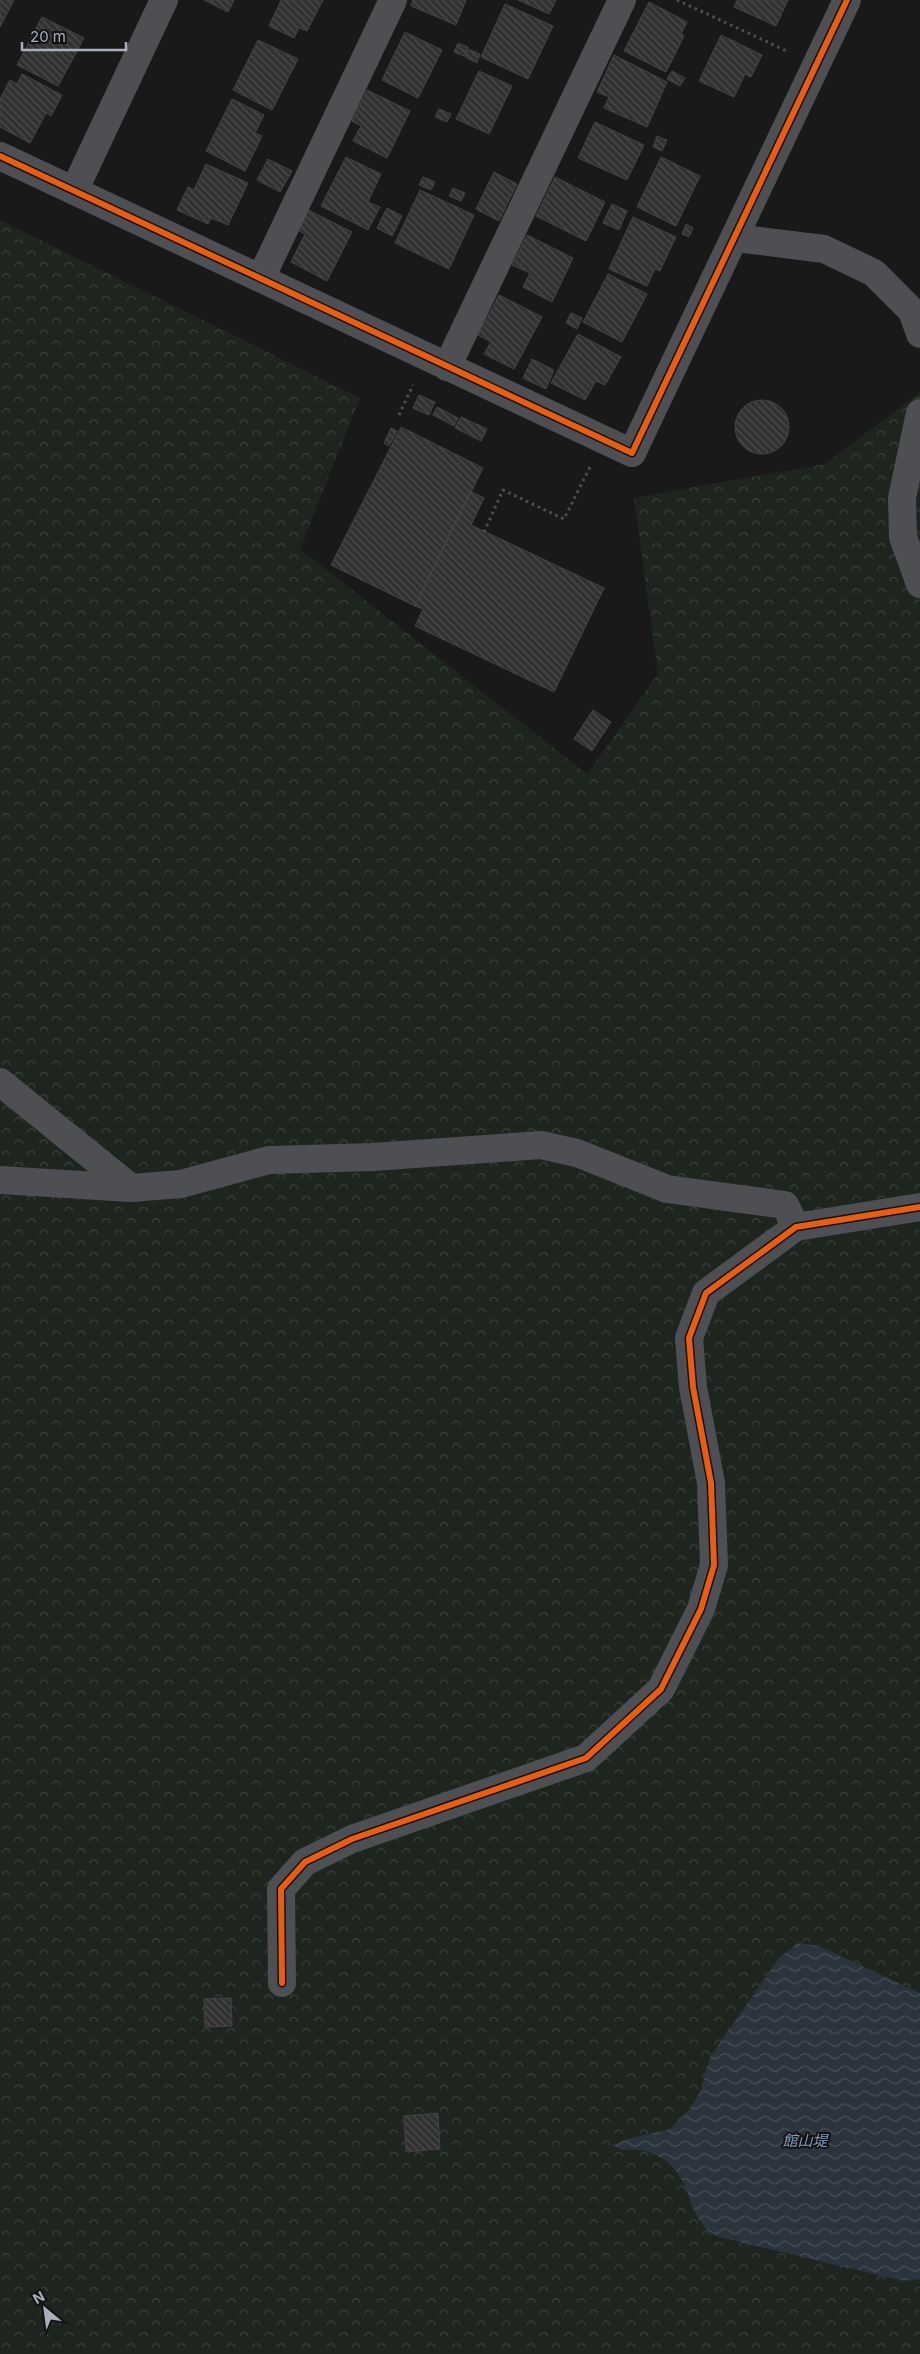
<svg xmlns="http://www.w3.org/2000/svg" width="920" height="2354" font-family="Inter,'Noto Sans JP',sans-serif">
<defs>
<pattern id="forest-crowns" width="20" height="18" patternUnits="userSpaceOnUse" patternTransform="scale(1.25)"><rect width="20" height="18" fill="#1d251e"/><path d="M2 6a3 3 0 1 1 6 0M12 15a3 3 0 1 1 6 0" fill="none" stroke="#3b423d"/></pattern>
<pattern id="water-waves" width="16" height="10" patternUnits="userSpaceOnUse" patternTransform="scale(1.25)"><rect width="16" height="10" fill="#2b343d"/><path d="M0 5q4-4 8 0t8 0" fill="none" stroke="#474f57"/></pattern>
<pattern id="building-back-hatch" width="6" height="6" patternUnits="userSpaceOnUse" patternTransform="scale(1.25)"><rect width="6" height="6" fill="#313132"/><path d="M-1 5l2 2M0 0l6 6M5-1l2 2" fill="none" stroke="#4c4c4e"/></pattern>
</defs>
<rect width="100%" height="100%" fill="#19191a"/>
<path fill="url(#forest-crowns)" d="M0,220L360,398L300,549L587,774L658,674L634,498L825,464L920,392V2354H0Z"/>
<path fill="url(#water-waves)" d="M798,1943L819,1946L920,1993V2279L904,2281L719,2237C689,2224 693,2190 673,2167C667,2160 649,2150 639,2150C628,2149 623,2152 613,2145L628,2139L670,2129L689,2110L700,2092L710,2057L779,1958Z"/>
<path fill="url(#building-back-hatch)" stroke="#424346" d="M0,0H14L0,27Z
M204,0H234L228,12Z
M281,0H323L307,31L299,28L294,38L269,26Z
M413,0H466L456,25L411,6Z
M518,0H556L549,14Z
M737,0H788L776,26L734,7Z
M649,2L687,22L681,34L684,36L666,72L624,51Z
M505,4L553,26L528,79L481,57Z
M42,17L84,38L58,86L17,65Z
M405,32L442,50L418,98L382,80Z
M721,35L762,55L751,77L745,74L734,97L699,81Z
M258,40L298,59L272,110L233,90Z
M458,43L468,47L464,56L454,52Z
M468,49L480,54L477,63L465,57Z
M614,55L667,82L647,127L604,108L609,97L597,92Z
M479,71L512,86L489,134L456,119Z
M672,71L685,78L680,86L667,79Z
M22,74L62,95L51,116L46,113L30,143L0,127V99L10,80L17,84Z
M367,90L410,111L387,158L353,141L361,126L352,121Z
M232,99L264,115L255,133L262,136L245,171L206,151Z
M439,109L451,114L447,122L435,117Z
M595,122L644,145L627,180L578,158Z
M657,136L667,140L662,151L653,147Z
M346,157L381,174L368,202L380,207L368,230L321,206Z
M661,157L700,176L676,226L637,207Z
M268,159L292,171L280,192L257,180Z
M206,164L248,183L228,225L211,218L208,224L177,210L188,187L194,190Z
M494,172L517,184L499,221L476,209Z
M423,177L435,182L431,190L419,185Z
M555,177L605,202L586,241L536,216Z
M453,188L465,193L461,201L449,196Z
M420,190L474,215L449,269L395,243Z
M612,204L627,211L619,230L603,223Z
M387,208L402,216L392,236L377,228Z
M308,210L352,232L327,281L291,262L305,234L297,230Z
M633,217L676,237L660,271L655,269L647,286L609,269Z
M686,224L693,228L689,237L682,234Z
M527,235L573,258L552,302L523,287L530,273L512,265Z
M608,274L647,294L622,342L583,322Z
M499,295L542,317L514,369L484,354L491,342L478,335Z
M571,313L582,318L577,329L566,323Z
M578,334L621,357L605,385L596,381L585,400L551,383Z
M532,359L554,370L546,389L523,378Z
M419,395L435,402L429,415L413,408Z
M735 427a27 27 0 1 1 54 0a27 27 0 1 1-54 0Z
M437,407L458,418L454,426L433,415Z
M461,417L487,429L481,441L455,428Z
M401,427L483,468L415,606L331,565Z
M391,428L397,431L389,446L384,443Z
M470,491L484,498L471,525L604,588L554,692L415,626L423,609L415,606Z
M593,710L611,722L592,751L574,739Z
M231,1998L232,2026L205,2027L204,1999Z
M438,2113L440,2149L406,2152L404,2116Z"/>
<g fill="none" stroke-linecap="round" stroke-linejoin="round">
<path stroke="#4f5054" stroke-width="3" stroke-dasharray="2.5 4" stroke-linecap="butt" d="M677,0L789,52
M399,415L413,385
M484,532L503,490L564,519L590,467"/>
<path stroke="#4d4f53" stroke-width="28" d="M0,156L632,453L847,0
M74,191L164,0
M736,238L824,249L874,273L912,311L920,334
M261,278L393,0
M447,367L622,0
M920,413L902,498L903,537L920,584
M0,1082L131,1188
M0,1180L131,1188L181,1184L269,1160L373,1157L541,1145L577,1153L667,1189L785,1205L796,1227
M282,1983L281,1889L305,1862L352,1839L586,1758L661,1689L701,1609L714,1565L711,1483L693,1387L689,1338L706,1293L796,1227L920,1207"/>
<g stroke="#131316" stroke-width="9">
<path id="cycleway" d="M0,156L632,453L847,0
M282,1983L281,1889L305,1862L352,1839L586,1758L661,1689L701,1609L714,1565L711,1483L693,1387L689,1338L706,1293L796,1227L920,1207"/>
</g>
<use href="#cycleway" stroke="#e95d12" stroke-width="6"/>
</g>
<g text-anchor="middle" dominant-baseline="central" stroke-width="4" stroke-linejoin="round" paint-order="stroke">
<g font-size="15" font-style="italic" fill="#7f9cb8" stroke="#131316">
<text x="805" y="2140">館山堤</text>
</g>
</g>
<g transform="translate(45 2309) rotate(331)" stroke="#131316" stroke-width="4" paint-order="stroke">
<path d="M0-4L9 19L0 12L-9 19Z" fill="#aaafbb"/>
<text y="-8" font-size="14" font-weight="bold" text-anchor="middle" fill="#aaafbb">N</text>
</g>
<path d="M22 42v8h104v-8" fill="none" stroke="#aaafbb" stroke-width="2.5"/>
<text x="30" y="42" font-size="15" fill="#aaafbb" stroke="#131316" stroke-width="4" paint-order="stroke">20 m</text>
</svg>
